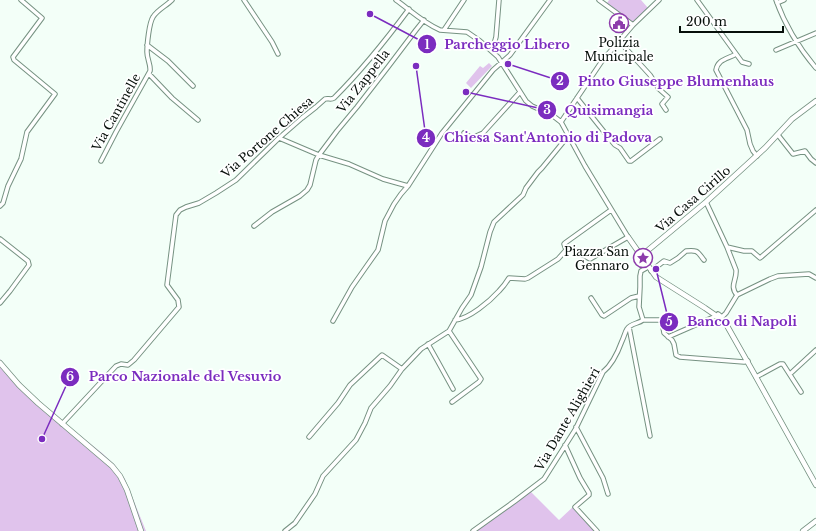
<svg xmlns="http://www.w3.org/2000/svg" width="816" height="531" font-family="'Libre Baskerville',serif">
<rect width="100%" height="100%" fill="#f3fff8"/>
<path fill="#e0c3ec" d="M609,0H641L648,8L632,23L607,3Z
M489,63L492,66L471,88L466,83L480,66L483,68Z
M0,359L30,394L48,410L102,453L115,465L125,479L146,531H0Z
M528,489L559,520L575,505L599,531H471Z"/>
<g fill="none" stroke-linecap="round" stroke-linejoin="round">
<g stroke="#769282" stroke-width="5.5">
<path id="minor" d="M244,0L272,42L278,54
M396,0C410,10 424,23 440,30L467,32L480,41L498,57L526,101L532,106L552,115L561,122L585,166L628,237L590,259L570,248L566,250
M599,0L633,25
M697,0L742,62L749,64
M776,0C785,25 799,48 816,68
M777,3L784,0
M444,30L464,0
M619,41L650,75L659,89L668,97L662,104L666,110
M147,45L168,61L193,86
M776,50L816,33
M492,51L496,37L499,0
M736,54C728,59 718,59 716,70L747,130L750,144L753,151L757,156
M149,74L172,98L198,120
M577,98L609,138L615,145L620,148L629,161H631L660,139
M561,122L577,98L602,61L633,25L659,0
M464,133L472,138L483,133L520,92
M778,135L793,154L805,151L811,159L816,163
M279,138L319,155L349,164L383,179L408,186
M101,161L116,132L150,71C151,65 147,59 147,52C147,45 149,23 153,17C157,10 166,6 172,0
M706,202L727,247L736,270C737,280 729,286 737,295
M0,206L3,203L8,186L21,159L27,132L55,94L14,60L13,57L42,18L21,0
M254,226L272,212L300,196L307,190L310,185L316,160L319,155L337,131L357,107L388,67L416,30L424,20
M0,239L28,261L29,265L10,291L0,303
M727,247L744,251H752L760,258L816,210
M566,250L564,244L565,243L611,210
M651,271L664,261L670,263L678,258L686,251C698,250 697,251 704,260
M591,298L602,315L604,316L631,298L639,296
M718,314L722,317L726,313L737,295L770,279L778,276L809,274L816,278
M455,320C469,319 490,301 499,291C503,287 506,283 509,278L525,279L528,278L558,259L566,250
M643,320L639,307L640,287V276L641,271L648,267
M333,321L352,287L366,267L378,250L385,221L394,204L401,194L408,186L442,133L493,70L510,55L550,0
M629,327L650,436
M449,331L481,379L479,382L452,402
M668,337L716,316
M428,344L437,360L453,389
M790,374L816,350
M756,377L780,364H783L801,392
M62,424L116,366L121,364L128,365L134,360L179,307L178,300L167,285L176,215L180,210L186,207L199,203L216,193L236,180L279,138L302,118L316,107L325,99C328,98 331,100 334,98C361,71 386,40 409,9
M576,427L603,478L608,494
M309,437L338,403L350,385L382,355L402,369
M565,445L580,478L589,493V495L575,507L597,531
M285,531L295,523L315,494L323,476L356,440L365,423L371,408L390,386L402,369L421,349L449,331L462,308L471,295L481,267L490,232L494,222L523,195L526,188L538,172L542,168L569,135
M473,531L515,501L544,479L575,430L603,372C613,364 618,352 622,341C624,337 625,332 627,329C631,323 638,324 643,320H659L662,322L664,333L672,340L674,344L676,355L680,357L744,362L748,361"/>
</g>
<g stroke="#769282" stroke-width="6">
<path id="tertiary" d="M628,237L656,277L705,308L721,319L726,324L756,377L816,485
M641,256L706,202L765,148L792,119L816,101
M0,363L19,385L38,403L112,466L120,476L127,490L141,531
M803,531L816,521"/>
</g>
<use href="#minor" stroke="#fff" stroke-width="3.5"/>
<use href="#tertiary" stroke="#fff" stroke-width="4.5"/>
</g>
<defs>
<g id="civic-ring" transform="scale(1)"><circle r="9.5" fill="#fff" stroke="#8d3cab" stroke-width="1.5"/><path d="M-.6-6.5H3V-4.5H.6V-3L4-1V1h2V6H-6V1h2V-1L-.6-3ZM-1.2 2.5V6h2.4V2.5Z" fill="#8d3cab"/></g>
<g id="sight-ring" transform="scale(1)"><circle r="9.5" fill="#fff" stroke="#8d3cab" stroke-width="1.5"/><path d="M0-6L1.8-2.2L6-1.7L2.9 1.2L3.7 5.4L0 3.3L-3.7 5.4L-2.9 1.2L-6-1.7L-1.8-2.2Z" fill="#8d3cab"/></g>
</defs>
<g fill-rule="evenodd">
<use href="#civic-ring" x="619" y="23"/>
<use href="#sight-ring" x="643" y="258"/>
</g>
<g text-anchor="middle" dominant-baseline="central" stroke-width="3.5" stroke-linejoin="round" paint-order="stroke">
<g font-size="12" fill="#060f0a" stroke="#fff">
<text x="619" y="42">Polizia<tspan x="619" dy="14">Municipale</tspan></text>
<text x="629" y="251" text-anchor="end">Piazza San<tspan x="629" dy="14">Gennaro</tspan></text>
</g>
<g font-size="12" fill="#060f0a" stroke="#fff">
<text transform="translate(363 81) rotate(-52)">Via Zappella</text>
<text transform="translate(116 112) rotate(-61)">Via Cantinelle</text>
<text transform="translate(267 137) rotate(-41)">Via Portone Chiesa</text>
<text transform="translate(693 199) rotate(-41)">Via Casa Cirillo</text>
<text transform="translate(567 419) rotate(-60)">Via Dante Alighieri</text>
</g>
</g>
<path fill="none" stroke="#7b2cbf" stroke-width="1.5" d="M370 14L427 44M508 64L560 81M466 92L547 110M416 66L426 138M656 269L669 322M42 439L70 377"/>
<g fill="#7b2cbf" stroke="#fff" stroke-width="1.5">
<circle cx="370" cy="14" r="4"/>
<circle cx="508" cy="64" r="4"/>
<circle cx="466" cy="92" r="4"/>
<circle cx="416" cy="66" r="4"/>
<circle cx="656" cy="269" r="4"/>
<circle cx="42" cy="439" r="4"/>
<circle cx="427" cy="44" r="10"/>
<circle cx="560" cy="81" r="10"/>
<circle cx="547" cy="110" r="10"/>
<circle cx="426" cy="138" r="10"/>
<circle cx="669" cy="322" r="10"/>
<circle cx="70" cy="377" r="10"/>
</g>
<g font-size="12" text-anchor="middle" font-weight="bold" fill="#fff">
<text x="427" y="49">1</text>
<text x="560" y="85">2</text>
<text x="547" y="114">3</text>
<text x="426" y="142">4</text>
<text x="669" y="326">5</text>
<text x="70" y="381">6</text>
</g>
<g font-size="13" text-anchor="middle" font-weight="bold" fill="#7b2cbf" stroke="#fff" stroke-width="3.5" stroke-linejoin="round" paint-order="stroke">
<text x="507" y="49">Parcheggio Libero</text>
<text x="676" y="86">Pinto Giuseppe Blumenhaus</text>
<text x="609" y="115">Quisimangia</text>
<text x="548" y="142">Chiesa Sant'Antonio di Padova</text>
<text x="742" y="326">Banco di Napoli</text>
<text x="185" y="381">Parco Nazionale del Vesuvio</text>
</g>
<path d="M680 26v6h103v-6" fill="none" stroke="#060f0a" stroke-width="2"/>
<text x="686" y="26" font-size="12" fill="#060f0a" stroke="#ffffff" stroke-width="3" paint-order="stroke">200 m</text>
</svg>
